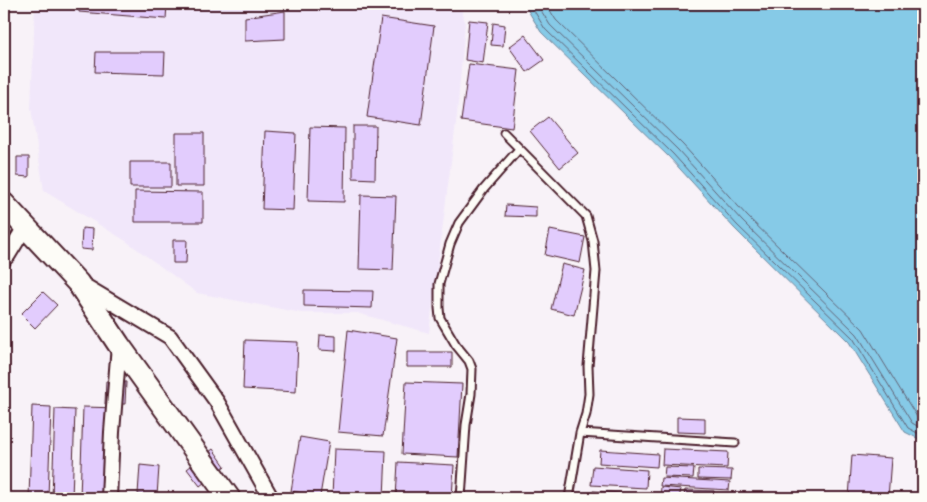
<svg xmlns="http://www.w3.org/2000/svg" width="927" height="502" font-family="Sriracha,sans-serif">
<rect width="100%" height="100%" fill="#f8f2f8"/>
<filter id="ink" filterUnits="userSpaceOnUse"><feTurbulence type="fractalNoise" baseFrequency=".02" numOctaves="2"/><feDisplacementMap in="SourceGraphic" scale="10" xChannelSelector="R" yChannelSelector="G"/><feConvolveMatrix kernelMatrix="1 2 1 2 8 2 1 2 1" color-interpolation-filters="sRGB"/></filter>
<g filter="url(#ink)">
<path fill="#f1e7fa" fill-rule="evenodd" d="M35,4H460L465,22L457,115L429,333L357,313H302L197,293L126,241L44,191L31,108ZM353,126L376,127L375,178H353ZM310,127L345,128L344,202L309,201ZM266,131L296,133L292,210L262,209ZM176,134H204L203,186H176ZM130,162H171V187H130ZM203,192L202,222H135ZM361,195L396,197L393,270L359,269ZM304,290L372,291V307L304,306Z"/>
<path fill="#86cae7" stroke="#6e869c" d="M524,4H923V441L905,432L849,342L734,228L670,158L541,32Z"/>
<g fill="none" stroke-linecap="round" stroke-linejoin="round">
<path stroke="#626376" stroke-width="1" d="M530,4L545,29L673,154L737,225L853,338L908,428L923,436
M537,4L550,25L678,150L742,221L857,334L912,423L923,429
M546,4L556,20L683,145L747,216L863,329L917,417L923,420"/>
</g>
<path fill="#e2ccfd" stroke="#4a1f2b" d="M79,4H167L166,19L79,12Z
M285,11V39L245,41V17Z
M381,18L434,26L421,125L367,117Z
M469,20L488,22L483,63L465,60Z
M493,23L505,25L503,46L491,45Z
M525,35L544,60L527,72L509,47Z
M96,52H165L164,74L95,72Z
M469,64L519,70L512,128L461,121Z
M548,117L578,153L560,168L530,131Z
M353,126H376L375,179L353,178Z
M310,127L345,128L344,202L308,201Z
M265,131L296,133L293,210L262,209Z
M176,133H204V186H176Z
M17,157H29V177L17,176Z
M130,162H171V187H130Z
M135,191L203,192V222H135Z
M361,195L396,196L393,270L359,269Z
M506,205L536,207V217L505,216Z
M82,228L93,229L92,250L81,249Z
M550,230L585,237L580,263L545,255Z
M173,240H187L186,263H173Z
M562,264L585,270L574,315L551,309Z
M304,290L373,291L372,308L304,306Z
M43,292L57,305L35,328L21,314Z
M348,330L397,338L383,436L338,432Z
M320,335L336,336V351L319,350Z
M245,340L298,342L296,392L243,389Z
M407,352H452V367H407Z
M106,381L126,382L125,404H105Z
M406,382L462,384L458,457L402,454Z
M32,406L51,407L48,498H29Z
M83,407L119,408L116,498H80Z
M55,409L75,410L72,498H52Z
M677,417L705,418V433L677,432Z
M300,437L329,442L320,496L291,491Z
M213,449L225,466L200,486L187,469Z
M334,449L386,451L384,498H332Z
M663,449L728,452L727,468L662,465Z
M600,450L658,454L657,467L599,463Z
M852,455L891,458L888,498H849Z
M398,462L454,465L452,498H396Z
M140,465L159,467L157,496L138,494Z
M593,466L647,470L646,488L591,485Z
M665,467L694,468L693,478L664,477Z
M698,469L732,470L731,480L698,479Z
M661,478L730,482L729,490L660,486Z
M661,487L681,489L679,498H660Z
M685,490L714,491V498H684Z
M593,491L649,495V498H592Z"/>
<g fill="none" stroke-linecap="round" stroke-linejoin="round">
<g stroke="#4a1f2b" stroke-width="11">
<path id="service" d="M504,133L586,216L593,241L596,271L588,366L589,394L586,414L580,433L569,498
M580,433L735,443
M461,498L466,425L471,394L472,369L469,361L456,345L440,318L439,308V284L450,244L459,223L484,189L519,149"/>
</g>
<g stroke="#4a1f2b" stroke-width="18">
<path id="minor" d="M4,259L8,255L25,227
M83,285L170,337L217,402L271,498
M109,498L112,432L119,345"/>
</g>
<g stroke="#4a1f2b" stroke-width="25">
<path id="primary" d="M4,204L78,283L119,345L229,498"/>
</g>
<use href="#service" stroke="#fdfcf7" stroke-width="7"/>
<use href="#minor" stroke="#fdfcf7" stroke-width="14"/>
<use href="#primary" stroke="#fdfcf7" stroke-width="21"/>
</g>
</g>
<rect width="927" height="502" fill="none" stroke="#fdfcf7" stroke-width="20"/>
<rect x="10" y="10" width="907" height="482" fill="none" stroke="#4a1f2b" stroke-width="2" filter="url(#ink)"/>
</svg>
